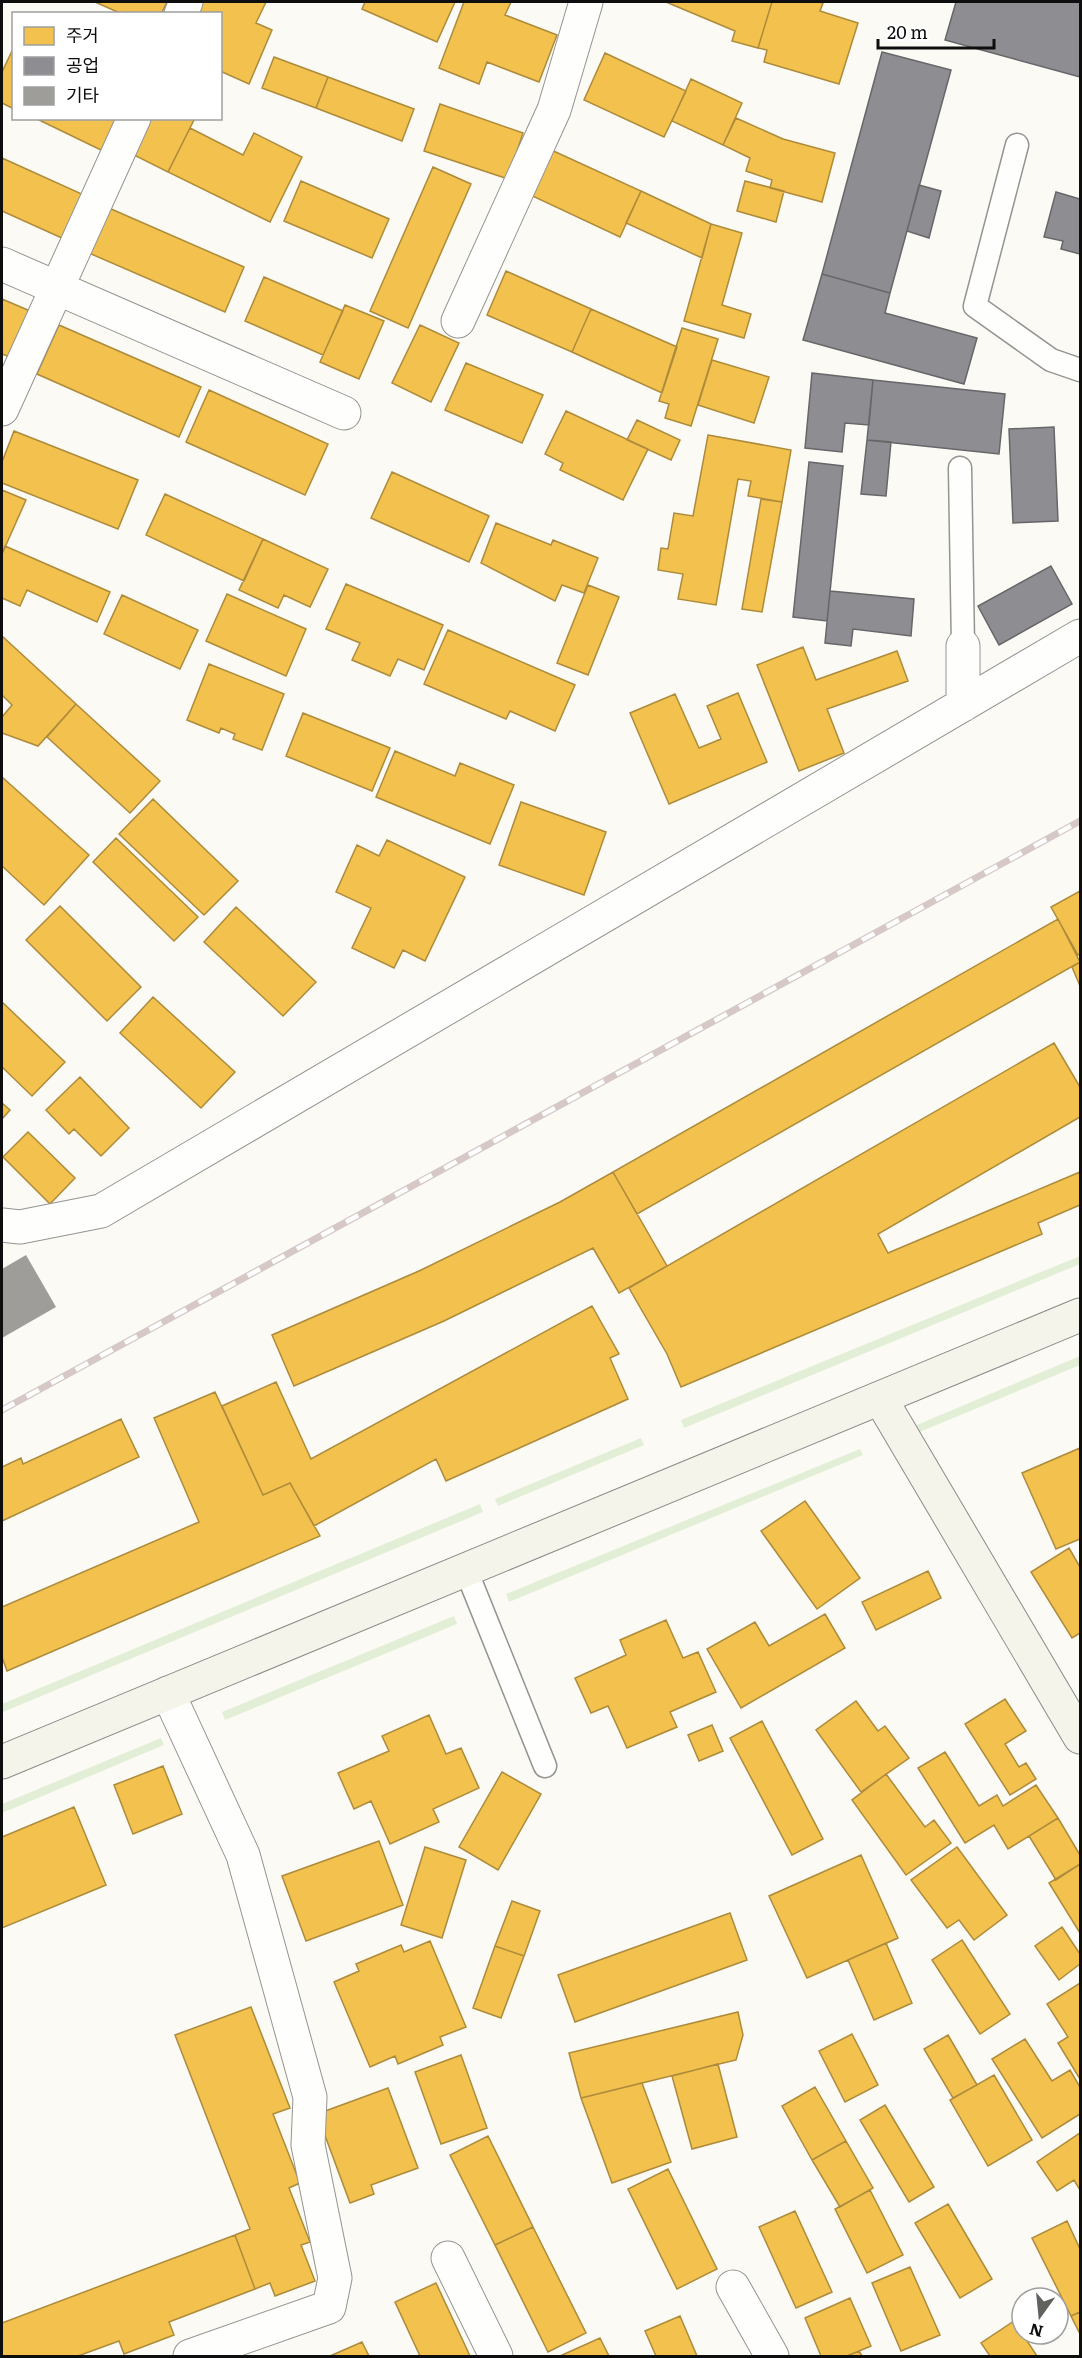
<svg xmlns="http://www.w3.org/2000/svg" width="1082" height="2358" font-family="Literata,'Noto Sans KR',serif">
<rect width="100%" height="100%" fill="#fbfaf4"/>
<path fill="#e2efd6" d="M1080,1256V1264L684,1428L681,1420Z
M1080,1356V1365L915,1434L912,1427Z
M641,1438L644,1445L498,1506L495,1499Z
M860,1449L863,1455L509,1602L506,1594Z
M480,1504L483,1512L3,1712L2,1704Z
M454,1616L457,1624L225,1720L222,1712Z
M161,1738L164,1745L2,1813V1804Z"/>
<path fill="#f2c14e" stroke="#ae8b3b" stroke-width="1.5" d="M95,2H167L161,14H122Z
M195,2H266L256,23L272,30L249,84L220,71V14H190Z
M365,2H455L437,42L362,9Z
M464,2H511L505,15L557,35L539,82L487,62L479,84L439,68Z
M666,2H772L758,48L732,41L735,31Z
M772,2H818L823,3L820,11L858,23L839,84L764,62L767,50L758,48Z
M12,51L14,52V109L2,103V72Z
M605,53L686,91L664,137L584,100Z
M274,57L328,77L316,108L262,88Z
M328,77L414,109L402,141L316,108Z
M691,79L742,103L723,145L672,121Z
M440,104L523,133L508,179L424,151Z
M35,118H121L105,152Z
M139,118H195L168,172L124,150Z
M736,118L783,139L835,153L822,202L770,188L772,180L746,171L750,158L723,145Z
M190,128L243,155L254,133L302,157L270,222L168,172Z
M547,148L641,191L620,237L526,193Z
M2,158L84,195L64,239L2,211Z
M433,167L471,184L408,328L370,311Z
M301,181L389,219L372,258L284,221Z
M745,181L784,191L776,222L737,211Z
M641,191L711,224L702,258L626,223Z
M102,205L244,267L225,312L82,250Z
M711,224L742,233L722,305L751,314L744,338L684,321Z
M506,271L591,309L572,352L487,315Z
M264,277L343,311L323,355L245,321Z
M2,299L30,311L10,357L2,354Z
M345,305L384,321L359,379L320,362Z
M591,309L677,347L662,393L572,352Z
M59,325L201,387L179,437L37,374Z
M420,325L459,343L431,402L392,383Z
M682,328L718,339L691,426L665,418L669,404L659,401Z
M712,360L769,377L754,423L698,405Z
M466,363L543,395L522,443L445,410Z
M209,390L328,444L305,495L186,442Z
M566,411L648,449L623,500L560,470L563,463L545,454Z
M637,420L680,440L671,460L627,440Z
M14,431L138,480L118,529L2,483V462Z
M708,435L791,450L782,502L748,496L751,481L738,479L716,605L678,599L683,574L658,570L661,548L668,549L674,513L693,516Z
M392,472L489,516L469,562L371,518Z
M2,490L26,500L2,554Z
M165,494L263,539L244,581L146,535Z
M761,499L782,502L762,612L742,609Z
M496,523L551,545L553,540L598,558L584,593L562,585L555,601L481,563Z
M263,539L328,569L310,607L284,595L278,608L239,590Z
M5,546L110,592L97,622L27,590L20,606L2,598V554Z
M346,584L443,625L424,670L398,659L390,676L352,660L360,643L326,629Z
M588,585L619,597L588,675L557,663Z
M227,594L306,629L286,676L206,641Z
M122,595L198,630L180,669L104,634Z
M448,630L575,685L555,731L510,711L506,719L424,684Z
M2,636L76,704L38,746L2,733V717L12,705L2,695Z
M803,647L816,680L897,651L908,681L827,709L844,753L799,771L757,665Z
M209,664L284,694L262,750L233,739L235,734L221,728L219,733L187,720Z
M738,693L767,762L669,804L630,713L675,694L699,748L721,739L707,706Z
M76,704L160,781L130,813L47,737Z
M303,713L390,748L372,791L286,756Z
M395,751L455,776L460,763L514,785L490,844L376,797Z
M2,777L89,855L44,905L2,866Z
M153,799L238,881L204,915L119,834Z
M521,802L606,832L584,895L499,865Z
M116,838L198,917L174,941L93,862Z
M387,840L465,877L425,961L403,950L394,968L352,948L371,908L336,892L357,845L379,856Z
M1080,891V954L1078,955L1051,907Z
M60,906L141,987L107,1021L26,940Z
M236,907L316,982L283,1016L204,942Z
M1058,919L1080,962L637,1214L613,1172Z
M1080,962V986L1072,967Z
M153,997L235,1072L201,1108L120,1033Z
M2,1002L65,1062L32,1096L2,1067Z
M1054,1043L1080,1087V1117L878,1234L888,1253L1080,1172V1205L1038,1223L1042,1234L681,1387L667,1354L629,1288Z
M80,1077L129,1128L101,1156L74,1129L69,1134L46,1110Z
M2,1103L10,1110L2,1119Z
M28,1132L75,1178L50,1204L3,1157Z
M613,1172L667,1266L619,1293L593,1248L444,1321L294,1386L272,1335L419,1271L560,1202Z
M592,1306L619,1354L610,1358L628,1399L446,1481L436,1459L314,1526L290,1483L263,1495L222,1406L276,1382L311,1459Z
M215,1392L263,1495L290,1483L320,1536L7,1671L2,1657V1607L199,1522L154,1418Z
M121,1419L139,1457L2,1521V1467L21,1458L23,1464Z
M1080,1448V1539L1056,1549L1022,1473Z
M805,1501L860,1578L817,1609L761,1531Z
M1069,1548L1080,1567V1633L1072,1638L1031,1572Z
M928,1571L941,1598L876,1630L862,1602Z
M825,1614L845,1648L741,1708L707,1649L755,1622L769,1646Z
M666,1620L683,1658L698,1652L716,1692L670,1712L677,1727L627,1748L608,1706L591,1713L575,1678L626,1655L620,1640Z
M1005,1699L1026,1731L1005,1744L1019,1767L1026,1763L1036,1779L1010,1795L965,1724Z
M856,1701L878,1731L885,1726L909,1758L861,1792L816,1730Z
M429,1715L446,1754L461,1748L479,1788L433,1809L439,1822L390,1844L371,1801L354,1809L338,1773L389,1751L382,1736Z
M762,1721L823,1839L792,1855L730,1738Z
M712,1725L723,1751L699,1761L688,1735Z
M945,1752L979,1806L997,1795L1003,1806L1036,1785L1058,1818L1008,1849L994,1825L965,1843L918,1768Z
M163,1766L182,1814L133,1834L114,1785Z
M502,1772L541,1794L498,1870L459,1847Z
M886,1774L925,1827L934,1820L951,1843L906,1875L852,1800Z
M74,1807L106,1885L2,1928V1837Z
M1058,1818L1080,1855V1864L1056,1880L1029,1836Z
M379,1841L403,1905L306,1941L282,1876Z
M425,1847L466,1860L442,1938L401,1925Z
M957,1847L1007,1915L974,1940L959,1920L947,1928L911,1880Z
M861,1855L898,1938L807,1978L769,1896Z
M1080,1864V1933L1049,1883Z
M512,1901L540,1911L524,1956L495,1946Z
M730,1913L747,1960L575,2022L558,1975Z
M1062,1927L1080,1954V1964L1059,1980L1035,1946Z
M962,1940L1010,2014L980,2034L932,1960Z
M430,1941L466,2027L440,2037L443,2045L398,2064L395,2056L370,2067L334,1982L359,1971L356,1964L401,1945L404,1952Z
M886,1943L912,2003L874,2020L848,1960Z
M495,1946L524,1956L501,2018L473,2008Z
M1080,1983V2079L1058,2043L1068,2037L1047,2004Z
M251,2007L290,2108L273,2114L300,2183L289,2188L310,2242L301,2245L315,2281L275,2296L270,2283L255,2289L235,2235L250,2229L175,2035Z
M738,2012L743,2035L736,2060L581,2098L569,2053Z
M852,2034L878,2085L845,2102L819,2051Z
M948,2035L977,2085L953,2098L924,2049Z
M1025,2039L1052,2081L1070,2070L1080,2087V2114L1042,2138L992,2059Z
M461,2055L487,2128L441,2144L415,2072Z
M718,2064L737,2137L692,2149L672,2076Z
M994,2075L1032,2140L988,2166L950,2100Z
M642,2083L671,2162L612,2183L581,2098Z
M815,2087L846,2141L812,2160L782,2106Z
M388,2088L418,2168L371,2185L374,2194L350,2203L317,2114Z
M885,2105L934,2187L909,2202L860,2120Z
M1080,2133V2190L1074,2180L1057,2191L1037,2162Z
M488,2136L533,2227L495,2245L450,2155Z
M846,2141L873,2188L840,2207L812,2160Z
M668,2169L717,2269L677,2289L628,2189Z
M870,2190L903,2255L867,2273L835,2209Z
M948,2204L992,2279L960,2298L915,2223Z
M795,2211L832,2292L796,2308L759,2227Z
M1067,2221L1080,2249V2312L1071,2316L1032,2238Z
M533,2227L586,2333L548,2352L495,2245Z
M235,2235L255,2289L169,2322L174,2335L124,2354L119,2341L78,2356H2V2323Z
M910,2267L940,2335L901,2351L872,2283Z
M436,2283L470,2356H420L395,2302Z
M850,2298L871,2346L847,2356H821L805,2318Z
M1080,2312V2334L1071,2316Z
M680,2316L697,2356H656L645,2331Z
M1014,2321L1037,2356H990L981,2343Z
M600,2338L609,2356H560Z
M362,2342L369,2356H330Z
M859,2351L862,2356H847Z"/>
<path fill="#8d8d92" stroke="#67676a" stroke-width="1.5" d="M956,2H1080V77L945,40Z
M882,52L951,70L890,293L822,274Z
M919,185L941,191L929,238L907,231Z
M1056,192L1080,199V254L1061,249L1063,241L1044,237Z
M822,274L890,293L885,313L977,338L964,384L803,340Z
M812,373L873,380L869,425L845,423L842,452L805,448Z
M873,380L1005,394L999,454L867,440Z
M1054,427L1058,521L1013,523L1009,429Z
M867,440L891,442L886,496L861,494Z
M809,462L843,466L827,621L793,617Z
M1051,566L1072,604L999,645L978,606Z
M830,591L914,599L911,636L853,629L851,646L825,643Z"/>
<path fill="#9f9d99" d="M26,1255L56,1307L2,1338V1269Z"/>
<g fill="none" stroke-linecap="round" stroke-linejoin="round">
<g stroke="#959492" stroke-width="25">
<path id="lane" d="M1017,145L975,306L1051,360L1080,370
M960,468L963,646
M466,1570L545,1766"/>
</g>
<g stroke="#959492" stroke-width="35">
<path id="street" d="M181,14L186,2
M2,264L344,413
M458,321L554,110L586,2
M2,409L134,118
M963,705V646
M2,1225L20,1227L101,1211L1080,636
M168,1693L243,1855L310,2097L308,2145L335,2278L329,2307L190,2356
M448,2258L496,2356
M733,2287L772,2356"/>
</g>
<g stroke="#8b8b88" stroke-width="35">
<path id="secondary" d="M880,1398L1080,1737
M2,1762L1080,1315"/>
</g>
<use href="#lane" stroke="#fefefd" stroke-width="22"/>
<use href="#street" stroke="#fefefd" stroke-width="33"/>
<use href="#secondary" stroke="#f5f4eb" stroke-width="33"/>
<g stroke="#d6c8c6" stroke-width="7">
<path id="rail" d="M2,1410L1080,821"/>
</g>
<use href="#rail" stroke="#fff" stroke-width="4.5" stroke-dasharray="14" stroke-linecap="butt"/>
</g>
<rect width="1082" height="2358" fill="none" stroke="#0e0e0e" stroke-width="6"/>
<rect x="12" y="12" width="210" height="108" fill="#ffffff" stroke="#9f9f9f" stroke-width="1.5"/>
<rect x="24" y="27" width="30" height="18" fill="#f2c14e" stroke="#9f9f9f" stroke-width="1.5"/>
<text x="66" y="42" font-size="18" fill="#0e0e0e">주거</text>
<rect x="24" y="57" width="30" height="18" fill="#8d8d92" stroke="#9f9f9f" stroke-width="1.5"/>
<text x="66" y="72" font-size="18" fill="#0e0e0e">공업</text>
<rect x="24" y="87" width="30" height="18" fill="#9f9d99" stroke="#9f9f9f" stroke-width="1.5"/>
<text x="66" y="102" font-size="18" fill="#0e0e0e">기타</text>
<g transform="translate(1040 2316) rotate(195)"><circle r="28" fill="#ffffff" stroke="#9f9f9f" stroke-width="1.5"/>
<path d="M0-4.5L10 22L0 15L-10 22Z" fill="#61615e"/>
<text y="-9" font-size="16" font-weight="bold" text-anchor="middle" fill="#0e0e0e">N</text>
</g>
<path d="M878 39v9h116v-9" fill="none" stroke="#0e0e0e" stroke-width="3"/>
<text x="887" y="39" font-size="18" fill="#0e0e0e" stroke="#ffffff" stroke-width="4.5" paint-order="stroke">20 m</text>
</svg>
